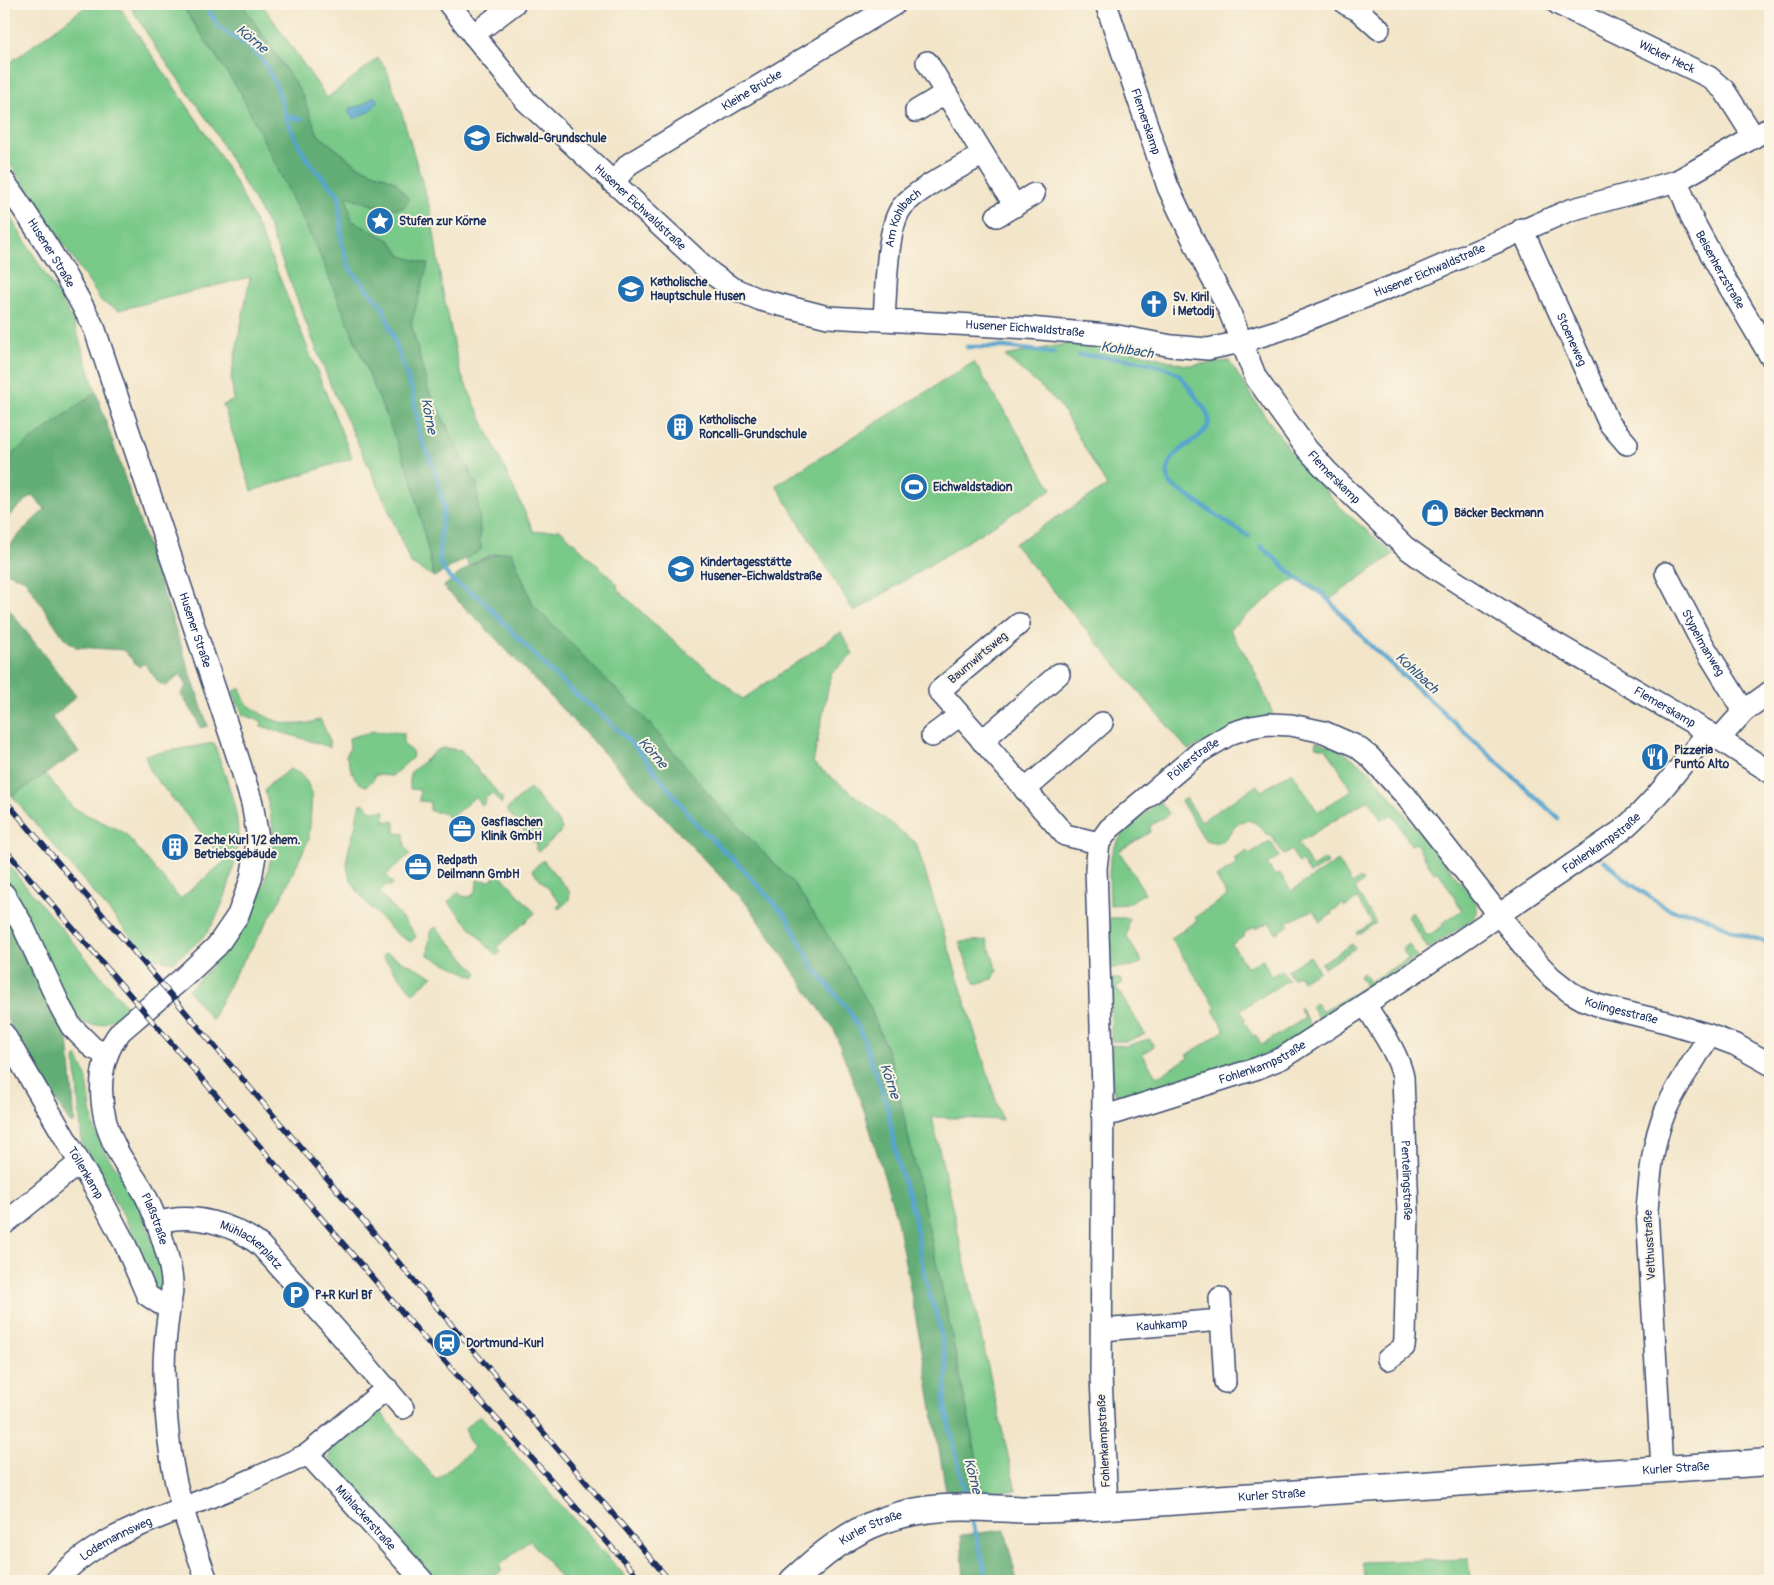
<svg xmlns="http://www.w3.org/2000/svg" width="1774" height="1585" font-family="Pangolin,sans-serif">
<rect width="100%" height="100%" fill="#fcf5e5"/>
<filter id="ink" filterUnits="userSpaceOnUse"><feTurbulence type="fractalNoise" baseFrequency=".02" numOctaves="2"/><feDisplacementMap in="SourceGraphic" scale="10" xChannelSelector="R" yChannelSelector="G"/><feConvolveMatrix kernelMatrix="1 2 1 2 8 2 1 2 1" color-interpolation-filters="sRGB"/></filter>
<filter id="wash" filterUnits="userSpaceOnUse"><feTurbulence type="fractalNoise" baseFrequency=".0096" numOctaves="4" result="noise"/><feDisplacementMap in="SourceGraphic" scale="20" xChannelSelector="R" yChannelSelector="G"/><feGaussianBlur stdDeviation="1.12" result="paint"/><feColorMatrix in="noise" values="0 0 0 0 0 0 0 0 0 0 0 0 0 0 0 0 0 1.4 0 .05"/><feComposite in="paint" operator="in"/></filter>
<g filter="url(#wash)">
<rect width="100%" height="100%" fill="#f2e5c9"/>
<path fill="#79c989" stroke="#4a7c74" d="M89,4H118C155,64 201,119 235,182C260,227 279,276 298,324C316,369 334,413 352,458L252,491L223,405L234,400L231,378L250,277L119,310L102,302L4,155L10,148L4,140V67Z
M129,4H181L240,92L320,255L412,479L434,577L411,564L384,499L330,384L268,225L211,125L156,48Z
M242,4H262L327,98L378,58L386,68L400,107L431,212L442,288L460,372L534,532L560,529L617,584L618,590L666,635L743,699L841,632L853,654L831,674L813,763L916,843L1002,1120L932,1117L1016,1491H981L980,1475L945,1302L892,1063L870,1007L794,884L723,811L648,722L533,605L511,551L490,555L469,565L465,559L481,550L477,485L428,390L411,324L428,264L401,256L391,241L352,221L346,195L384,209L395,181L358,166L318,135L302,94Z
M4,206L73,320L96,392L6,459H4Z
M1070,343L1117,347L1181,364L1192,365L1229,361C1246,388 1263,414 1282,439C1287,445 1286,448 1293,454L1344,511L1394,554L1329,600L1296,580L1287,584L1229,629L1252,665L1273,714L1188,750L1014,544L1107,486L1061,407L1050,395L1005,356Z
M974,362L1052,489L854,612L776,485Z
M240,688C242,693 244,699 246,703C249,706 253,708 256,710C274,724 299,729 320,719L328,736L330,747L261,726L262,721L243,715L233,692Z
M374,731L404,733L403,743L413,753L412,758L392,776L375,775L374,779L367,786C353,784 351,767 346,756L350,748L349,738Z
M1316,741C1339,748 1357,759 1374,776L1477,903V913L1474,918L1428,949L1407,915L1412,912L1427,936L1443,926L1442,923L1462,910L1438,871L1434,873L1416,843L1411,845L1392,814L1381,820L1369,799L1298,843L1312,867L1325,859L1328,863L1310,874L1302,861L1299,863L1291,850L1284,855L1270,834H1266C1260,825 1248,814 1237,825C1226,835 1223,850 1205,840L1181,801L1186,798L1201,821L1257,785L1261,791L1292,772L1318,812L1352,790L1326,748L1315,746Z
M214,743C223,770 237,803 238,831C239,859 223,914 205,935C196,945 183,953 173,962L148,957L12,796L45,774L73,808L125,833L180,899L225,861L151,773L145,755Z
M443,748L461,750L503,799L501,804L492,793L484,800L486,803L482,805L475,797L449,819L444,813L430,811V802L419,801L420,790L410,789V773L437,750Z
M290,769L300,774L307,782L312,794L309,839L280,900L251,949L234,975L212,1020L188,990C232,948 271,900 273,835C273,821 268,804 265,790L270,784Z
M530,788L560,824L562,829L560,833L538,852L535,848L537,845L506,810Z
M1160,801L1169,814L1150,826V832L1119,851L1145,893L1127,904L1110,905C1110,891 1108,875 1110,862C1114,834 1140,818 1160,801Z
M363,803L372,811H385L384,821L395,822V833L404,834L405,847L410,854L386,875L393,884L389,887L387,885L379,892L413,931L416,937L411,942L398,935L392,930C376,912 346,887 347,862C347,851 352,839 355,828C357,820 357,812 360,805Z
M1270,841L1280,856L1267,864L1275,876L1280,873L1291,891L1338,861L1352,884L1361,878L1364,882L1355,888L1376,923L1357,935L1356,933L1372,923L1357,899L1345,907L1343,904L1331,912L1332,914L1320,922L1313,910L1287,922L1289,925L1276,933L1269,922L1256,929L1255,927L1244,933L1245,936L1232,944L1247,968L1262,959L1271,976L1282,970L1288,980L1240,1010L1246,1019L1244,1021L1253,1036L1255,1035L1262,1045L1305,1018L1299,1008L1300,1007L1312,1027L1288,1047L1133,1098C1127,1098 1118,1098 1114,1091C1109,1083 1112,1056 1112,1045L1126,1046L1149,1039L1154,1046L1142,1054L1157,1077L1188,1058L1187,1055L1225,1030L1213,1010L1216,1008L1171,938L1197,921L1195,917L1226,897L1227,895L1216,877L1237,864L1234,859L1247,851L1249,854Z
M4,860L128,1008C110,1023 94,1033 74,1016L4,884Z
M543,860L570,892L569,900L559,909L557,907L561,903L532,870Z
M499,873L535,913L497,947L501,952L496,956L448,902L458,892L462,896L470,897L476,891L477,880L490,881Z
M1110,918H1129L1127,937L1142,962L1133,967L1110,968Z
M436,927L478,973L475,977L428,955L430,932Z
M987,940L997,971L993,979L975,984L959,942Z
M1352,944L1355,948L1324,968L1321,963Z
M1409,944L1417,957L1320,1021L1311,1006L1316,1003L1322,1012L1365,986L1359,976L1363,973L1369,982L1408,959L1402,949Z
M386,953L433,976L413,993L382,956Z
M1310,956L1319,971L1302,981L1299,975L1292,979L1287,970Z
M1111,979H1121L1123,983L1116,987L1145,1034L1127,1041H1111Z
M77,1056C80,1063 86,1073 87,1081C91,1102 90,1126 102,1147C109,1160 121,1172 128,1185C139,1203 169,1273 161,1290H154L138,1252L140,1250L116,1201L82,1144L75,1059Z
M374,1411H380L382,1414L436,1480L474,1448L468,1439L465,1428L480,1415L625,1576L619,1581H563L530,1540L499,1566L502,1570L494,1578L496,1581H435L329,1459L330,1449Z
M1469,1559L1471,1581H1366L1362,1562Z"/>
<path fill="#62ad75" stroke="#3e6e6a" d="M181,4H242L302,94L318,135L358,166L395,181L409,200L403,208L384,209L346,196L352,221L391,241L401,256L428,264L411,324L428,390L477,485L481,550L434,577L412,479L320,255L240,92Z
M96,392L208,726L200,728L196,717L181,695L186,686L181,674L166,686L159,683L144,663L139,667L123,650L76,647L64,638L25,580L6,572C4,567 3,562 4,556C6,545 36,518 45,509L32,495L9,516L4,528V459H6Z
M511,551L533,605L648,722L723,811L794,884L843,958L870,1007L892,1063L945,1302L980,1475L981,1491H946L923,1356L896,1216L865,1113L834,1030L750,908L479,621L443,587C467,567 479,557 511,551Z
M4,603L76,696L52,718L79,752L12,796L4,786Z
M4,904L68,1037L75,1122L72,1124L69,1122L4,1014Z
M1005,1530L1017,1581H964L961,1535Z"/>
<path fill="#54a4ce" stroke="#386a96" d="M374,96L378,102L370,111L354,119L348,112L350,108L363,105Z"/>
<g fill="none" stroke-linecap="round" stroke-linejoin="round">
<path stroke="#54a4ce" stroke-width="4.5" d="M205,4L219,27L251,49L264,62L277,87L287,120L301,149L311,165L339,195L342,244L350,269L383,307L413,394L420,436L435,470L444,505L440,540V562L445,572L453,581L480,598L552,673L578,696L609,721L639,751L698,826L741,867L787,917L813,967L850,1012L863,1037L887,1105L898,1164L914,1214L920,1254L929,1295L938,1319L947,1369L944,1403L967,1500
M285,114L293,118L302,119
M967,347H1005L1054,353
M1079,355C1105,357 1161,359 1180,376C1188,384 1194,395 1201,404C1206,410 1212,420 1207,428C1195,446 1158,452 1170,484L1249,537
M1261,546L1297,578L1322,593L1369,644L1558,818
M1604,860L1631,884L1663,906L1675,911L1691,912L1705,917L1737,933L1770,943
M971,1515L988,1581"/>
</g>
</g>
<g filter="url(#ink)">
<g fill="none" stroke-linecap="round" stroke-linejoin="round">
<g stroke="#3b4a6e" stroke-width="24">
<g id="minor">
<path id="s1" d="M449,4L526,101L711,273L732,288L761,300L828,317L1029,328L1118,336L1172,346L1208,349L1241,342L1280,330L1414,278L1570,210L1677,181L1770,128"/>
<path id="s2" d="M1106,4L1168,187L1206,267L1228,308L1256,378L1307,449L1327,471L1405,547L1433,567L1524,625L1708,732L1770,772"/>
<path d="M1346,4L1358,10L1379,29"/>
<path id="s3" d="M1558,4L1709,77L1724,90L1754,137"/>
<path d="M473,35L514,4"/>
<path d="M927,62L1015,206"/>
<path d="M916,111L946,93"/>
<path id="s4" d="M4,181C37,228 69,278 95,330L239,761L252,803L258,838L251,879L238,915L217,946L184,977L121,1031C93,1065 98,1115 118,1152C125,1165 135,1177 143,1191C153,1209 160,1230 166,1251C169,1262 173,1276 172,1288C172,1295 170,1303 169,1310C166,1330 164,1350 164,1371C165,1402 168,1443 174,1473C181,1510 195,1546 207,1581"/>
<path id="s5" d="M1677,181L1693,221L1723,276L1770,356"/>
<path id="s6" d="M613,183L629,164L895,4"/>
<path d="M997,216L1034,194"/>
<path id="s7" d="M1522,229L1609,423L1627,444"/>
<path id="s8" d="M884,320C886,293 886,228 902,207C916,189 962,167 983,154"/>
<path id="s9" d="M1666,573L1702,643L1744,711"/>
<path d="M1019,624L939,691L1065,835L1099,843"/>
<path d="M932,736L960,715"/>
<path d="M1719,739L1744,711L1770,692"/>
<path d="M982,741L1059,674"/>
<path d="M1025,790L1102,723"/>
<path d="M4,894L22,924L61,1008L71,1026L93,1048L107,1055"/>
<path id="s10" d="M1365,1004C1379,1028 1397,1050 1403,1077L1408,1212L1405,1337L1404,1347L1388,1359"/>
<path id="s11" d="M4,1034L104,1204L125,1244L147,1295L159,1303L169,1307"/>
<path id="s12" d="M1102,1114L1115,1113L1258,1068L1282,1058L1427,964L1621,831C1655,802 1680,767 1708,732"/>
<path id="s13" d="M157,1223C191,1212 232,1223 260,1245L338,1332L403,1408"/>
<path d="M4,1224L79,1163"/>
<path d="M1220,1298L1225,1382"/>
<path id="s14" d="M1102,1330L1221,1320"/>
<path d="M308,1454L387,1388"/>
<path d="M1662,1469L1647,1210C1650,1177 1652,1143 1665,1112C1677,1084 1695,1061 1709,1035"/>
<path id="s15" d="M1107,1506L1101,1377L1103,1090L1096,868L1099,843L1109,829L1200,752L1232,733L1251,727L1269,724L1291,725L1324,732L1356,746L1370,757L1405,795L1533,958L1551,977L1570,992L1584,1000L1600,1006L1666,1022L1709,1035L1736,1045L1770,1064"/>
<path id="s16" d="M56,1581C89,1543 142,1524 188,1506C228,1490 269,1473 308,1454L423,1581"/>
</g>
</g>
<g stroke="#3b4a6e" stroke-width="29">
<g id="major">
<path id="s17" d="M793,1581C820,1556 849,1532 884,1520C928,1504 967,1507 1012,1509C1044,1511 1076,1508 1107,1506L1770,1462"/>
</g>
</g>
<use href="#minor" stroke="#fff" stroke-width="21"/>
<use href="#major" stroke="#fff" stroke-width="26"/>
<g stroke="#1b2f5e" stroke-width="5.5">
<path id="rail" d="M4,799L670,1581
M4,848L431,1346L642,1581"/>
</g>
<use href="#rail" stroke="#fcf5e5" stroke-width="4" stroke-dasharray="11" stroke-linecap="butt"/>
</g>
</g>
<defs>
<g id="school-disc" transform="scale(1.4375)"><circle r="9.5" fill="#1f6fb2" stroke="#fcf5e5"/><path d="M0-5L7-2L0 1L-7-2ZM-4 1L0 2.5L4 1V4Q0 6-4 4Z" fill="#fff"/></g>
<g id="sight-disc" transform="scale(1.4375)"><circle r="9.5" fill="#1f6fb2" stroke="#fcf5e5"/><path d="M0-6L1.8-2.2L6-1.7L2.9 1.2L3.7 5.4L0 3.3L-3.7 5.4L-2.9 1.2L-6-1.7L-1.8-2.2Z" fill="#fff"/></g>
<g id="church-disc" transform="scale(1.4375)"><circle r="9.5" fill="#1f6fb2" stroke="#fcf5e5"/><path d="M-1.2-6h2.4v3.5h3.3v2.4h-3.3V6h-2.4V-.1h-3.3v-2.4h3.3Z" fill="#fff"/></g>
<g id="building-disc" transform="scale(1.4375)"><circle r="9.5" fill="#1f6fb2" stroke="#fcf5e5"/><path d="M-4-6H4V6H1V3H-1V6H-4ZM-2.5-4.3h1.7v1.8h-1.7ZM.8-4.3h1.7v1.8H.8ZM-2.5-1h1.7V.8h-1.7ZM.8-1h1.7V.8H.8Z" fill="#fff"/></g>
<g id="stadium-disc" transform="scale(1.4375)"><circle r="9.5" fill="#1f6fb2" stroke="#fcf5e5"/><path d="M0-5a6.5 5 0 1 0 0 10a6.5 5 0 1 0 0-10ZM-3.5-1.8h7v3.6h-7Z" fill="#fff"/></g>
<g id="shop-disc" transform="scale(1.4375)"><circle r="9.5" fill="#1f6fb2" stroke="#fcf5e5"/><path d="M-5-2.5h2.3a2.7 3.5 0 0 1 5.4 0H5L5.5 6h-11ZM-1.5-2.5h3a1.5 2.3 0 0 0-3 0Z" fill="#fff"/></g>
<g id="restaurant-disc" transform="scale(1.4375)"><circle r="9.5" fill="#1f6fb2" stroke="#fcf5e5"/><path d="M-5-6h1v4h1v-4h1v4h1v-4h1v5L-1.5 .5V6h-2V.5L-5-1ZM5-6V6H3V1.5H1.5Q1.5-4 5-6Z" fill="#fff"/></g>
<g id="office-disc" transform="scale(1.4375)"><circle r="9.5" fill="#1f6fb2" stroke="#fcf5e5"/><path d="M-6-3h4V-5.5h4V-3h4V5H-6ZM-1-4.5V-3h2v-1.5ZM-6 0V1H6V0Z" fill="#fff"/></g>
<g id="parking-disc" transform="scale(1.4375)"><circle r="9.5" fill="#1f6fb2" stroke="#fcf5e5"/><path d="M-3.5-5.5H1a3.5 3.5 0 0 1 0 7H-1V5.5H-3.5ZM-1-3.4V-.6H.8a1.4 1.4 0 0 0 0-2.8Z" fill="#fff"/></g>
<g id="station-disc" transform="scale(1.4375)"><circle r="9.5" fill="#1f6fb2" stroke="#fcf5e5"/><path d="M-3-6H3Q5-6 5-4V2Q5 4 3 4L4.5 6H3L1.5 4h-3L-3 6H-4.5L-3 4Q-5 4-5 2V-4Q-5-6-3-6ZM-3.5-4v3h7v-3ZM-3.5 1v1.5H-2V1ZM2 1v1.5H3.5V1Z" fill="#fff"/></g>
</defs>
<g fill-rule="evenodd">
<use href="#school-disc" x="477" y="138"/>
<use href="#sight-disc" x="380" y="221"/>
<use href="#school-disc" x="631" y="289"/>
<use href="#church-disc" x="1154" y="304"/>
<use href="#building-disc" x="680" y="427"/>
<use href="#stadium-disc" x="914" y="487"/>
<use href="#shop-disc" x="1435" y="513"/>
<use href="#school-disc" x="681" y="569"/>
<use href="#restaurant-disc" x="1655" y="757"/>
<use href="#office-disc" x="462" y="829"/>
<use href="#building-disc" x="175" y="847"/>
<use href="#office-disc" x="418" y="867"/>
<use href="#parking-disc" x="296" y="1295"/>
<use href="#station-disc" x="447" y="1343"/>
</g>
<g text-anchor="middle" dominant-baseline="central" stroke-width="4" stroke-linejoin="round" paint-order="stroke">
<g font-size="12" fill="#1b2f5e" stroke="#fcf5e5">
<text stroke="none"><textPath href="#s3" startOffset="121">Wicker Heck</textPath></text>
<text stroke="none"><textPath href="#s6" startOffset="168">Kleine Brücke</textPath></text>
<text stroke="none"><textPath href="#s2" startOffset="124">Flemerskamp</textPath></text>
<text stroke="none"><textPath href="#s1" startOffset="280">Husener Eichwaldstraße</textPath></text>
<text stroke="none"><textPath href="#s8" startOffset="106">Am Kohlbach</textPath></text>
<text stroke="none"><textPath href="#s4" startOffset="86">Husener Straße</textPath></text>
<text stroke="none"><textPath href="#s1" startOffset="1120">Husener Eichwaldstraße</textPath></text>
<text stroke="none"><textPath href="#s5" startOffset="99">Beisenherzstraße</textPath></text>
<text stroke="none"><textPath href="#s1" startOffset="700">Husener Eichwaldstraße</textPath></text>
<text stroke="none"><textPath href="#s7" startOffset="121">Stoeneweg</textPath></text>
<text stroke="none"><textPath href="#s2" startOffset="530">Flemerskamp</textPath></text>
<text stroke="none"><textPath href="#s4" startOffset="491">Husener Straße</textPath></text>
<text stroke="none"><textPath href="#s9" startOffset="79">Stypelmanweg</textPath></text>
<text transform="translate(978 658) rotate(-40)">Baumwirtsweg</text>
<text stroke="none"><textPath href="#s2" startOffset="935">Flemerskamp</textPath></text>
<text stroke="none"><textPath href="#s15" startOffset="790">Pöllerstraße</textPath></text>
<text stroke="none"><textPath href="#s12" startOffset="574">Fohlenkampstraße</textPath></text>
<text stroke="none"><textPath href="#s15" startOffset="1348">Kolingesstraße</textPath></text>
<text stroke="none"><textPath href="#s12" startOffset="169">Fohlenkampstraße</textPath></text>
<text stroke="none"><textPath href="#s11" startOffset="161">Töllenkamp</textPath></text>
<text stroke="none"><textPath href="#s10" startOffset="186">Pentelingstraße</textPath></text>
<text stroke="none"><textPath href="#s4" startOffset="1159">Plaßstraße</textPath></text>
<text transform="translate(1650 1245) rotate(-93)">Velthusstraße</text>
<text stroke="none"><textPath href="#s13" startOffset="102">Mühlackerplatz</textPath></text>
<text stroke="none"><textPath href="#s14" startOffset="60">Kauhkamp</textPath></text>
<text transform="translate(1104 1441) rotate(-93)">Fohlenkampstraße</text>
<text stroke="none"><textPath href="#s17" startOffset="905">Kurler Straße</textPath></text>
<text stroke="none"><textPath href="#s17" startOffset="500">Kurler Straße</textPath></text>
<text stroke="none"><textPath href="#s16" startOffset="370">Mühlackerstraße</textPath></text>
<text stroke="none"><textPath href="#s17" startOffset="95">Kurler Straße</textPath></text>
<text stroke="none"><textPath href="#s16" startOffset="74">Lodemannsweg</textPath></text>
</g>
<g font-size="12" font-weight="bold" fill="#1b2f5e" stroke="#fcf5e5" text-anchor="start">
<text x="496" y="138">Eichwald-Grundschule</text>
<text x="399" y="221">Stufen zur Körne</text>
<text x="650" y="282">Katholische<tspan x="650" dy="14">Hauptschule Husen</tspan></text>
<text x="1173" y="297">Sv. Kiril<tspan x="1173" dy="14">i Metodij</tspan></text>
<text x="699" y="420">Katholische<tspan x="699" dy="14">Roncalli-Grundschule</tspan></text>
<text x="933" y="487">Eichwaldstadion</text>
<text x="1454" y="513">Bäcker Beckmann</text>
<text x="700" y="562">Kindertagesstätte<tspan x="700" dy="14">Husener-Eichwaldstraße</tspan></text>
<text x="1674" y="750">Pizzeria<tspan x="1674" dy="14">Punto Alto</tspan></text>
<text x="481" y="822">Gasflaschen<tspan x="481" dy="14">Klinik GmbH</tspan></text>
<text x="194" y="840">Zeche Kurl 1/2 ehem.<tspan x="194" dy="14">Betriebsgebäude</tspan></text>
<text x="437" y="860">Redpath<tspan x="437" dy="14">Deilmann GmbH</tspan></text>
<text x="315" y="1295">P+R Kurl Bf</text>
<text x="466" y="1343">Dortmund-Kurl</text>
</g>
<g font-size="14" font-style="italic" fill="#2f5885" stroke="#fcf5e5">
<text transform="translate(252 39) rotate(39)">Körne</text>
<text transform="translate(1127 350) rotate(8)">Kohlbach</text>
<text transform="translate(429 416) rotate(79)">Körne</text>
<text transform="translate(1417 673) rotate(43)">Kohlbach</text>
<text transform="translate(653 753) rotate(49)">Körne</text>
<text transform="translate(890 1081) rotate(71)">Körne</text>
<text transform="translate(973 1476) rotate(76)">Körne</text>
</g>
</g>
<rect width="1774" height="1585" fill="none" stroke="#fcf5e5" stroke-width="20"/>
</svg>
